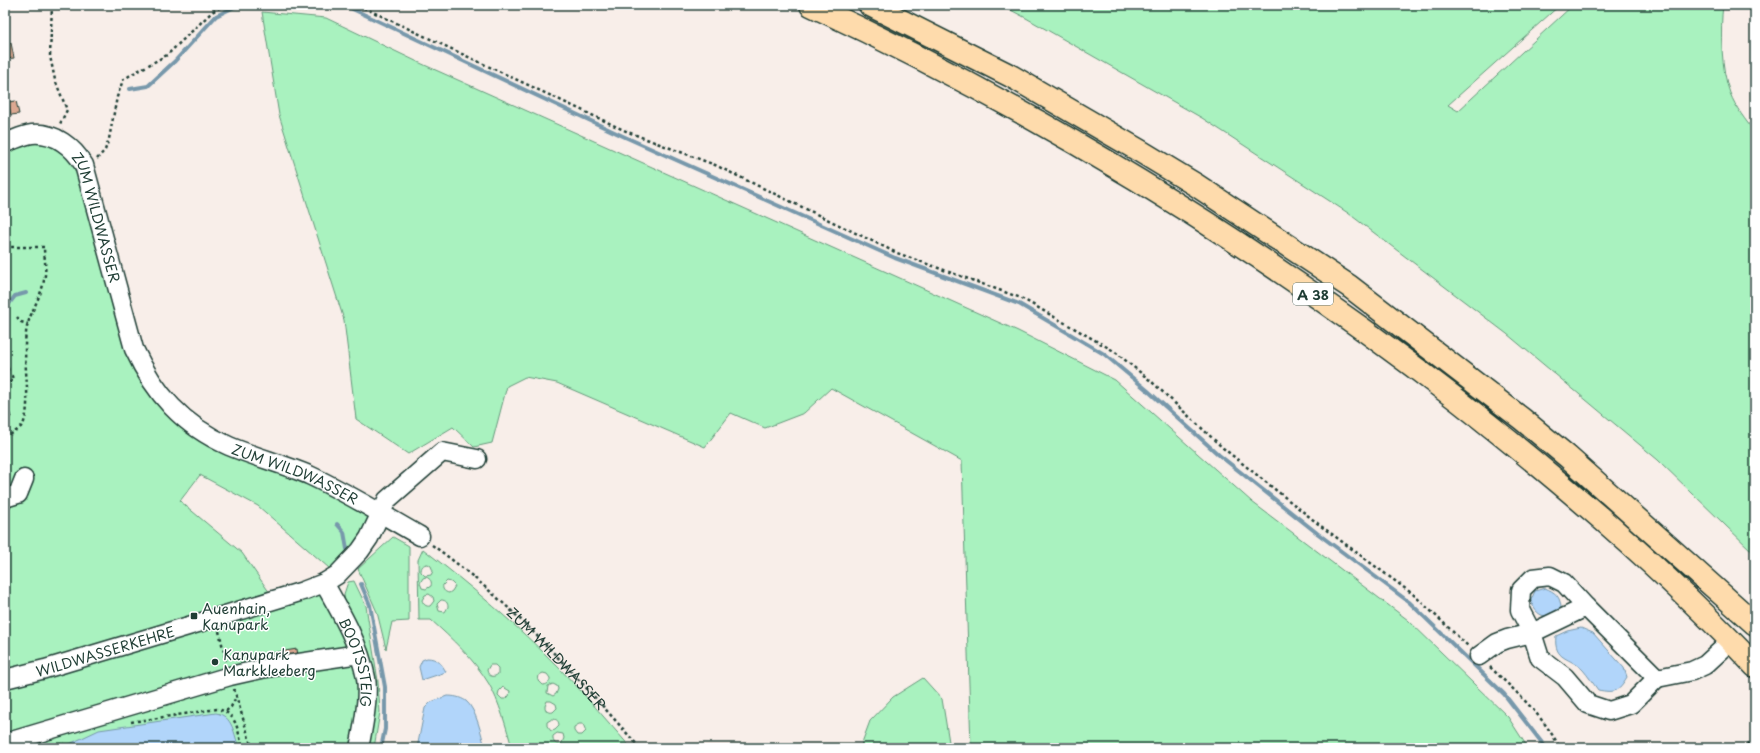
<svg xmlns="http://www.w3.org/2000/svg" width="1760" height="753" font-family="'Playpen Sans',sans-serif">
<rect width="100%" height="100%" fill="#f8eee9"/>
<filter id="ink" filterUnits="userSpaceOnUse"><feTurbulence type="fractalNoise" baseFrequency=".025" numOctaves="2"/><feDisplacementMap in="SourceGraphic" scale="8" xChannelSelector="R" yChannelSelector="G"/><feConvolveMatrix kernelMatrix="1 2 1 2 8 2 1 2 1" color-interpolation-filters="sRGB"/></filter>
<g filter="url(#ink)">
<path fill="#a9f2bf" stroke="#64987a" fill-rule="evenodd" d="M1001,5H1560L1448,105L1458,111L1573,5H1723C1720,29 1721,70 1730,93C1736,108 1745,120 1755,132V554L1658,460L1507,334L1348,213L1202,118L1026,18Z
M262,12L326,18L420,63L1018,331L1115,380L1252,502L1408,620L1508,717L1528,748H971L962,461L831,388L804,413L765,428L731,413L705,447L557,383L525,377L507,386L492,443L474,447L453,427L408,454L356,419L344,320L279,115Z
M27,135L77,154L134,349L172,408L380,513L337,575L258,506L200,475L180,501L242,553L274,599L324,583L359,654V748H5V143Z
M393,537L409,546V621L392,622L386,649L377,612L358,569Z
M423,549C471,586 517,625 559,668C584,693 607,721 631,748H512C507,729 499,701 489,684C474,659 452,639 431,620H419L418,560ZM428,564L431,566L433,571L431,575L425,576L421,572C421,567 423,564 428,564ZM426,577C431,579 432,582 431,586L426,589L422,588L420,583L423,578ZM447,581L451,582L455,586L452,591L449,593C444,592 442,589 443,585ZM429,594L433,597L434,601L430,606C426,607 423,604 422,600L425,595ZM441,600C446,600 448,603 448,607L445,612L439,611L437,604ZM490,665H495L498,668V674C494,678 488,677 487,670ZM543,673L547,674L550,678C550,683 547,685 542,685L538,681L539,675ZM553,684L557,686L558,689L556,694L553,696L547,693L548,686ZM503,687L510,691L509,696L506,699H502L498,695L499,691ZM547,701H551L556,704L557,708L553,712C548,713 545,711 545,706ZM552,719C557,719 559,721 559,726L555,730L551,731L547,726V722ZM579,724H583L586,731L582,735H577L574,731V727ZM557,733L563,734L564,738L562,743C557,746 552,743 553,736Z
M354,581L366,606L378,681L380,712L374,748H367L372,720L345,605L344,594L348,582Z
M923,678L942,699L950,748H860L870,721L893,697Z"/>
<path fill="#b1d5fa" stroke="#7798ab" d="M1545,588C1555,592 1560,596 1561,607C1549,622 1535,617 1531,600L1535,591Z
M1581,628L1593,633L1624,668L1627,677C1618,692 1614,693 1598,690C1593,683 1588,676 1583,670C1571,657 1553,661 1556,636L1567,631Z
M427,658C437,658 442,664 446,672L422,680L419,667L422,660Z
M447,696C454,696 460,697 466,701C476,709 482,736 485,748H417L425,708L431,702Z
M216,713C233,716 234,734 239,748H198L195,747L186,748H61L99,730Z"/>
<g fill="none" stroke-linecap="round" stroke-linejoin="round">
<path stroke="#7798ab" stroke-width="4" d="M344,5L625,137L895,258L1019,304L1104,354L1147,390L1219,455L1317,533L1409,602L1504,694L1546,748
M130,89L148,86L175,61L216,16L238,5
M5,309L15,296L26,293
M337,524L344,532L347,549
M361,584L370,605L385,687V729L381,748"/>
</g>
<path fill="#dca891" stroke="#1f3d34" d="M11,43L14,58L6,59L5,44Z
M16,101L19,114L11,115L8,102Z
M5,362L9,369L7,379L5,378Z
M6,402L11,417L5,419V403Z
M297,649L298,656L274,659L273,653Z"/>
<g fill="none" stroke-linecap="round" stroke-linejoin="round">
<g stroke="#1f3d34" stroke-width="21">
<g id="minor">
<path id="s2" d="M5,143C14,140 23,135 32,134C55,132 73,147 84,165L134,349C155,394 182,425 229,446C255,457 283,464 309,475C348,493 383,515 420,536"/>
<path d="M5,498L18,494L24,479"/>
<path id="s3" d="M324,583C341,613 359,643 366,678C369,697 363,729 359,748"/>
<path d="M1586,607L1564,583L1550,576L1533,578L1521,590L1520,610L1532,633L1540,658L1565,677L1588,704L1609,711L1631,704L1657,678"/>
<path d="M1479,656L1497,643L1507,639L1532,633L1586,607L1657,678L1692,671L1705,665L1731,641"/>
<path id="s4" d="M5,679L45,669L215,618L303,591L324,583L337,575L360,551L369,538L387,500L442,452L477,459"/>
<path d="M5,743L230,676L266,668L359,654"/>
</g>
</g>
<g stroke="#1f3d34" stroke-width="25">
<path id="highway" d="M811,5C1042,113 1259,246 1460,402C1564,484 1665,570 1755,666
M870,5L1011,76L1140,151L1196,185L1349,286L1522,419L1568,457L1755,624"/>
</g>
<g stroke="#1f3d34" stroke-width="2.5" stroke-dasharray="3 3" stroke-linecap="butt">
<path d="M52,5L50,56L55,80L67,110L60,124"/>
<path d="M358,5L628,132L715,165L897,253L1021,298L1114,351L1152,382L1223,448L1321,526L1414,595L1469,647"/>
<path d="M1755,5V10"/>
<path d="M97,159L105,150L109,139L117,97L123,80L132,74L167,55L212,12L224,5"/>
<path d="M5,247H44C44,257 47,270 44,280C41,299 28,314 26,333C22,358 32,400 24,422C20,430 13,433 5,437"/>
<path d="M17,317L21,322L28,324"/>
<path d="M5,386L13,380L12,376L8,374"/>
<path id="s1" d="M432,545C512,602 575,675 640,748"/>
<path d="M219,631L226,661"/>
<path d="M1490,667C1517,693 1542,714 1560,748"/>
<path d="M234,689L252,748"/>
<path d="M226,711L231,707L236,697"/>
<path d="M131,722L217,709C238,713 237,731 243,748"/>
<path d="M53,748L64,743"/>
<path d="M1742,748L1755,739"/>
</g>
<use href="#minor" stroke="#fff" stroke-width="18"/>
<use href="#highway" stroke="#fedbac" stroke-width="22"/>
</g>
</g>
<g fill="#1f3d34" stroke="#fff" stroke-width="1.5">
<rect x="190" y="612" width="8" height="8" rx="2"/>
<circle cx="215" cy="662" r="4"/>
</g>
<g text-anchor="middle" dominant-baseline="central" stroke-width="3" stroke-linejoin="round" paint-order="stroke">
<rect fill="#fff" stroke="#627771" stroke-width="1" x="1293" y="283" width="40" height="22" rx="3"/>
<g font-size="13" font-weight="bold" fill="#1f3d34">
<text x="1313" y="294">A 38</text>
</g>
<g font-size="14" fill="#1f3d34" stroke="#fff">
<text stroke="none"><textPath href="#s2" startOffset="146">ZUM WILDWASSER</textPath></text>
<text stroke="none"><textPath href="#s2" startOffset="494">ZUM WILDWASSER</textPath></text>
<text stroke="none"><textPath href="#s4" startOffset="104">WILDWASSERKEHRE</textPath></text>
<text stroke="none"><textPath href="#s1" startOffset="169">ZUM WILDWASSER</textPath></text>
<text stroke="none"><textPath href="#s3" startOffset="87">BOOTSSTEIG</textPath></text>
</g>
<g font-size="14" fill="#1f3d34" stroke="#fff" text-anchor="start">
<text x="202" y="608">Auenhain,<tspan x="202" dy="16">Kanupark</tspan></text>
<text x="223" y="654">Kanupark<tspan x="223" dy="16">Markkleeberg</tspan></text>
</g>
</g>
<rect width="1760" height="753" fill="none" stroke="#fff" stroke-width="20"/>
<rect x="10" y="10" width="1740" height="733" fill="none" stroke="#1f3d34" stroke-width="1.5" filter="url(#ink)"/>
</svg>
